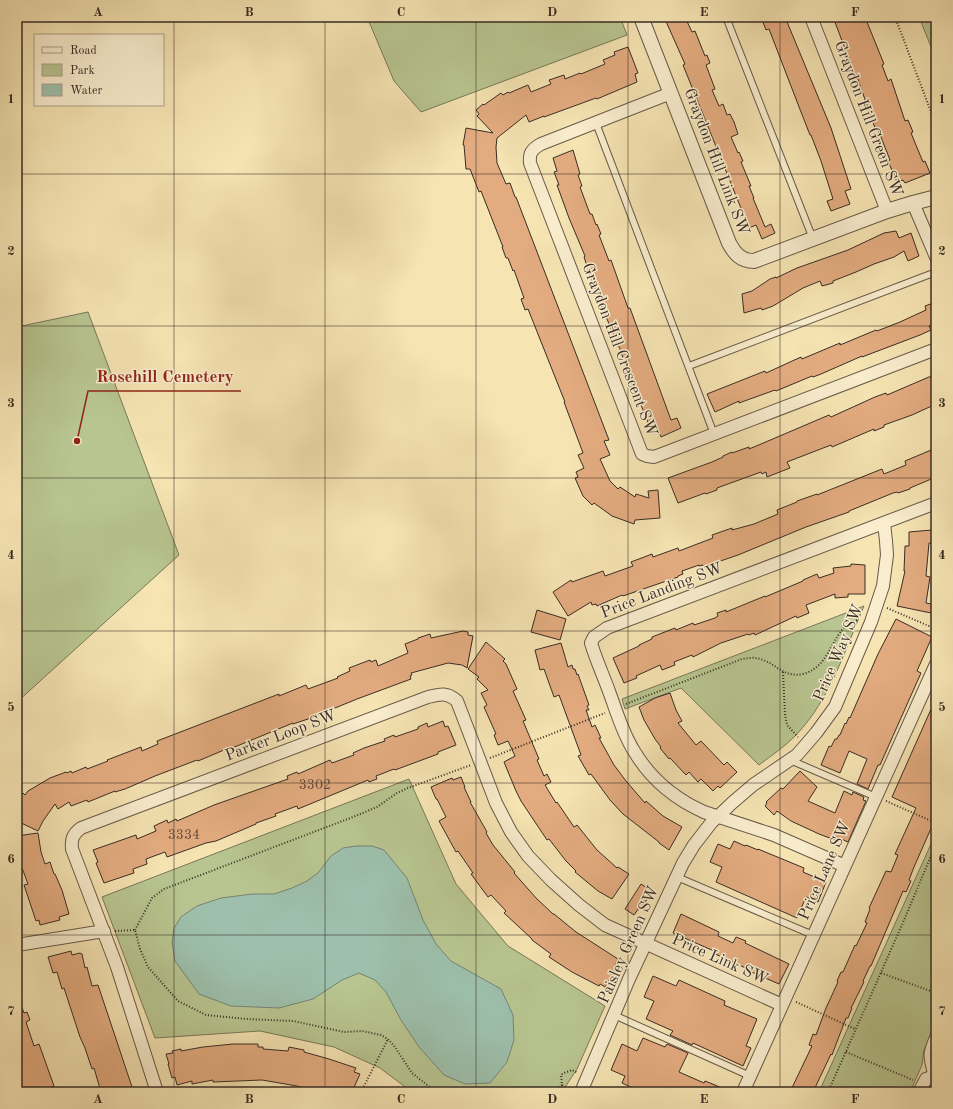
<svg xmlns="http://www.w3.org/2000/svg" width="953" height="1109" font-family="'Old Standard TT',serif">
<rect width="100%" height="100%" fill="#f6e4b3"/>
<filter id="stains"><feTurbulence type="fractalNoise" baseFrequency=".005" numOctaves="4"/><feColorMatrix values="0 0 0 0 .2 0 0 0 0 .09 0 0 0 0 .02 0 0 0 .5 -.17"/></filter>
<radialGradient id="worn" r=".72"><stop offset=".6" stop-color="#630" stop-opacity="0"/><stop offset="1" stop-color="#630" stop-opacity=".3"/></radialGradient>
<path fill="#b8c590" stroke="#78785a" d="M367,17H620L627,35L421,112L394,81Z
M919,17H936V59Z
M88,312L179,555L17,702V327Z
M864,606C845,650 830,699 797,734C786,746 772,755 759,765L681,688L625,709L622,699Z
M409,779L456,884L508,946L605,1006L577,1069L562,1092H412L380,1068L334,1047L260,1031L155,1038L102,897Z
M936,833V1022L924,1050L922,1065L910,1092H819Z"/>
<path fill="#9dbfab" stroke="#758475" d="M356,846H372L384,850L407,878L423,920L436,944L451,961L501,989L513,1015L514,1040L507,1062L490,1083L465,1084L444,1075L419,1047L401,1020L386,992L375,980L359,973L342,980L313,999L279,1008L231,1006L199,994L175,961L172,943L174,928L181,917L197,906L221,898L252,894H274L292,888L307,881L318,873L331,856L343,848Z"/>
<path fill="#e3ac80" stroke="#392c25" d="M664,17H685L692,32L695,31L705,56L707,55L710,63L706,65L715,89L712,90L719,106L723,104L727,115L730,114L734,122L738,134L731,137L738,153L739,152L743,161L741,162L751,186H749L754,198H753L765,227L771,224L775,233L762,239L756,225L749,228L683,65L685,64Z
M761,17H785L831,128L851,189L845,191L850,204L831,211L827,201L833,199L821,161L811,135H810L801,112L769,29L766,30Z
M833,17H865L884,64L882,65L888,81L891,79L905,121L908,120L913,132L911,133L923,162L925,161L930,173L905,183L903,180L897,182L888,161L890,160L877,127L875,128L856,74L855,75Z
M628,47L638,73L635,74L637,82L597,99L596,98L544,117V116L529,122L526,115L497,138L496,147L497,163L506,184L510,183L515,197H516L609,440L604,441L610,455L600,459L610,481L618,489L620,487L635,497L636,494L649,498L648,491L658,490L660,518L635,520L634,524L612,516L594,503L592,505L583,496L575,478L578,477L576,472L584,468L578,455L583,453L564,402H565L528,309L525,310L521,299L524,298L514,270L513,271L508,258H506L502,247H503L481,191L479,192L470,169H466L464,145H463L466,128L493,133L477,116L479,114L476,110L483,104L484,105L501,93L503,95L508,92L509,93L528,85L531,92L551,84L549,80L564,75L565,79L580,73L581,74L605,64L603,60L615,55L614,52Z
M573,150L580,174L578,175L582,186L580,187L590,214H592L596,225L597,224L601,234L599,235L609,261L611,260L628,308H630L671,420L677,418L681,428L661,437L655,423L649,425L639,400L632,386L620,349L600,303L588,269L584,257L585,256L569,218L557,185H559L554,172L557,171L553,158Z
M896,231L899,238L911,233L919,256L908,261L904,251L894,257L874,264L856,272L833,281V283L822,286L820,281L803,288L773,306L762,310L761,308L744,313L742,294L752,291L770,279L776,277V278L797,268L848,250L884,233Z
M936,302V323L929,326L931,330L920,335L862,357V356L821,374L813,377L812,376L776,391L775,390L739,403V401L715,412L707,394L765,371L766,373L801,357L802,359L840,343V345L876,330L877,331L900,322L926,310L925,306Z
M936,374V404L912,415L884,425V427L874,431V429L832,447L831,445L787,462L790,468L767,477L766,472L762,474L761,472L717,488V490L706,494L705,493L678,503L668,478L712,462L723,457V456L732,452V453L749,447V449L761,444L829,415L831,417L875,397L886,393L887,395Z
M936,448V477L910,488V489L898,493L897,492L893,493L849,511V512L806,527L738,555L703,567V565L699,566V565L682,571L683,574L678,576V577L623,596L622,595L597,606L596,604L592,605L591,602L568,616L553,592L571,580L572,582L603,571L605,576L633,566L631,562L652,554L653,557L678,548L679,551L713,538L712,535L732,528V530L754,524L778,514L777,510L797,502V501L817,494V495L882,469L884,474L906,465L905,461Z
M932,530L933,543H929L926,576L930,577L926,603L936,605V614L897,606L905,571H904L905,546H909V532Z
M851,564L865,565V594H848V597L835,598V594L806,605L809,613L797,618L796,616L755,635L754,633L749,635L748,634L721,643L693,657L692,655L674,662L675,665L662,670L660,665L636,676L637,678L624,683L613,658L639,646V645L652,639V637L675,628L676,630L693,623L694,625L715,618L718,616L717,613L726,610V612L765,596V597L803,581V580L817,574L819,578L834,573L833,568L851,566Z
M537,610L566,619L560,640L531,632Z
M896,619L932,637L917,671L921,673L880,765H878L868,789L857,784L867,759L849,751L840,773L821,765L829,746L831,747L835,739H837L839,735H840L845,723L846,724L849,717L850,718L878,654Z
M463,631L468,632V635L473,636L467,668L462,665L448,663L411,673L412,675L410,676L411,679L357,699L308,719L293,724V723L237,746L224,751V750L198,761L197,760L155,776L125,789L115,792V791L88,802L87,800L71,806L69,802L58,809L55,804L43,821L38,831L17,821V801L23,793L25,795L28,791L50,778L66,772L67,773L71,771L72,773L86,767L87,769L108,761L107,760L141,747L142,751L158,744L157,741L279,694V696L306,685L308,689L338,678L337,677L350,671L349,668L370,660L371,662L376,660L378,666L408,653L405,644L418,639V638L430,634L431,638Z
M486,642L505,659L503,661L506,664L517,689L513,691L526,720L523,721L539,759L537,760L544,776L547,774L551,782L545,785L556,803L557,802L574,827L577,825L597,850L617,868L618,867L629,874L612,899L598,891L575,872L576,871L566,861L549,839L547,840L521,801L516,791L504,762L515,756L508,741L498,745L494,735L496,734L484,707L487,705L481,693L488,690L477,679L479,677L468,669Z
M561,643L568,667L572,665L573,669H575L577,675L578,674L589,705L587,706L589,710H586L592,727L595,725L601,738H599L614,765L626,781L645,803L646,801L663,816L682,827L669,850L659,843V842L623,814L610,800L591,774L589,775L578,756L581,755L559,695L554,697L544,669L540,670L535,650Z
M670,693L676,710L682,721L678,723L696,745L701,741L724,765L727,762L737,772L720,788L718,786L713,791L701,779L698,782L689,772L686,775L670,758L669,759L660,748L661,747L655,739L644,720L639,707L655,698Z
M936,698V817L914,867L909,880L911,881L906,892L903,891L871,966H870L863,981L864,982L851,1008H852L848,1018H846L832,1055L831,1054L813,1092H790L812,1046L809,1045L813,1034L816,1035L826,1008L838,982L837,981L841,972H843L855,945L856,946L867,923L865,922L870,909L869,908L886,871L891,872L898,855L895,854L916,808L892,797Z
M443,721L445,727L448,726L456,745L438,752V754L395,770L394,769L376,776L377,779L369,782L368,780L298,809L297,806L275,814L276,816L256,823V824L216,841L206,843L167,857L165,852L146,859L147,864L133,869L134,873L104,883L96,863L98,862L93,850L136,835L137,839L156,831L154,826L167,820L168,823L176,819L177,821L214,805L288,779L287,776L297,772L298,774L330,760L332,763L354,755L353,753L364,748L385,741L384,739L394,735L395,737L418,729V727L427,723L428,727Z
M800,771L817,787L808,801L835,813L844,791L852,795L853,792L864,797L863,800L866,801L848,842L837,837L835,840L819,834L791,821L777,811L774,815L765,806L767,803L766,802L781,788L783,789Z
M461,777L465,787H464L471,802H470L487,832L486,833L493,845L515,872L514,873L536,898L553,914H554L576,932L618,959L615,965L617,967L605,987L600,984L599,986L572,972L549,957L551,954L532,940V939L504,913L506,911L491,895L488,897L471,874L473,873L458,851L456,852L439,821L446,817L437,799H436L431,787L452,778L453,780Z
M38,833L41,852L45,864L50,862L54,874H55L62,890L69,914L59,917L60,920L40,925L39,920L36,921L24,885L28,884L22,868L17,870V836Z
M734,841L745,846L746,845L758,850V849L804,868L803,872L826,882L818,902L806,897L797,918L716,882L722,867L710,862L718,844L730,849Z
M641,884L652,891L641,909L639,908L634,915L625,909Z
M681,914L719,932L718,936L733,943L736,937L746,941L745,943L789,964L779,984L749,971L750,970L713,953L714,951L673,933Z
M71,951L72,955L80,953L82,954L85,968L87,967L92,986L98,985L133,1090L127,1092H101L94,1068L92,1069L85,1048L80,1037L64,988L62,989L57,972L53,973L48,957Z
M653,976L676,986L679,980L725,1001L724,1005L757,1019L746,1046L751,1048L743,1066L693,1043L692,1045L670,1035L673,1031L646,1019L654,1001L644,997Z
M17,997H18L24,1013L27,1012L30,1020L26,1022L34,1046L39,1044L54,1086L50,1088L51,1092H21L19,1086L17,1087Z
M643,1038L665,1047L667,1044L688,1053L679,1072L704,1083L705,1081L732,1092H642L622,1083L625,1076L611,1070L622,1044L637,1051Z
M233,1044H258V1047H263V1049L288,1051L289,1047L304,1050V1052L329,1059L356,1068L354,1072L360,1074L352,1092H320L297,1086L262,1080L213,1082V1080L192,1084V1081L177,1085L175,1077L172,1078L168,1064H169L166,1054L173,1053L172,1051L181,1049V1051L203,1047Z"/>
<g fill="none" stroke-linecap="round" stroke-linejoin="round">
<g stroke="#685a48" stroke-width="8">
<path id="service" d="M726,17L813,239
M596,123L714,434
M689,366L936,272
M790,760L876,797
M677,877L813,935
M614,1015L750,1076
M932,1077C925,1053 926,1053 936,1030"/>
</g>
<g stroke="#685a48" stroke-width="14">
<path id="minor" d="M811,17L887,211
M671,93L541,144C532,149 529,153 530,163L642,454L647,456L654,457L936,349
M913,203L936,257
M845,866L774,835L704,812C675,799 650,778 634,751C623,734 617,713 610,694C604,677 596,660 591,643L594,637L607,628L936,503
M17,945L104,931
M157,1092L117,967L72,849C71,839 73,834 81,828L428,697C440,694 447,692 457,701L496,803L511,832L528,856L551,880L579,905L605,925L782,1005
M581,1092L629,979L683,863L694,845L711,823L732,803L753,785L797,755L816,733L835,707L871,622L883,586L887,555L886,541L884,523
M743,1092L936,664
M919,1092L926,1079L932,1077L936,1078"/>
</g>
<g stroke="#685a48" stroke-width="16">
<path id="tertiary" d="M641,17L729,243C735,254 741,261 754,261L887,211L913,203L936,197"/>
</g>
<path stroke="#392c25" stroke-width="2" stroke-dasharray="1 2" stroke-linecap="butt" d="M895,17L936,125
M887,608L936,629
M783,672L785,715L787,725L798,737
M626,704L742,659C748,658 754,657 760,659C776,663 783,678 803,674C834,666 832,623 859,620
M490,758L605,713
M886,801L936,823
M135,930L152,898L164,889L353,817L377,807L397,793L408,788L471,765
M115,931L135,930L140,949L148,967L178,1001L206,1015L247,1019L293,1021L344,1032L362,1031L381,1035L388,1039L395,1047L412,1073L436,1092
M881,973L936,993
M796,1002L855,1029
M846,1052L913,1080
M570,1091L562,1085L561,1075L564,1073L572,1070L578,1073
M361,1092L388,1039
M551,1092L562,1085
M828,1092L902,925L936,844"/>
<use href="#service" stroke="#f9edce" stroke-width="6"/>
<use href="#minor" stroke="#f9edce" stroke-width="12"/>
<use href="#tertiary" stroke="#f9edce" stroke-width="14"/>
</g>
<path fill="none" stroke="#392c25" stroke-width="1" stroke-opacity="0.55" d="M174,17V1092M325,17V1092M476,17V1092M628,17V1092M780,17V1092M17,174H936M17,326H936M17,478H936M17,631H936M17,783H936M17,935H936"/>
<g text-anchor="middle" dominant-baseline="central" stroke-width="3" stroke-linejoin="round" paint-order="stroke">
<g font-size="14" fill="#644c3c">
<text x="315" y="785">3302</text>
<text x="184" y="835">3334</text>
</g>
<g font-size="16" fill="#392c25" stroke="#f9edce">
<text transform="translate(868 119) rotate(69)">Graydon Hill Green SW</text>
<text transform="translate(716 162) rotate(69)">Graydon Hill Link SW</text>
<text transform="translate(619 350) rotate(69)">Graydon Hill Crescent SW</text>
<text transform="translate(662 591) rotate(-21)">Price Landing SW</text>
<text transform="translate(839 653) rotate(-67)">Price Way SW</text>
<text transform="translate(281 736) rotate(-21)">Parker Loop SW</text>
<text transform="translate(825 871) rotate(-66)">Price Lane SW</text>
<text transform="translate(629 945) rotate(-66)">Paisley Green SW</text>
<text transform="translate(720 960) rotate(24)">Price Link SW</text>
</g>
</g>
<path fill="none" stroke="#8f2418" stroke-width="1.5" d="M77 441L88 391H241"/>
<circle fill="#8f2418" stroke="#f9edce" stroke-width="1.5" cx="77" cy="441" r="4"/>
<g font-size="17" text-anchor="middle" font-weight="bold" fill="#8f2418" stroke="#f9edce" stroke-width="3" stroke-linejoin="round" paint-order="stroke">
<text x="165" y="382">Rosehill Cemetery</text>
</g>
<rect width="953" height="1109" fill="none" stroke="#f6e4b3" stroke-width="44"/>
<rect x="34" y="34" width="130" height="72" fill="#f9edce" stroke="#aca08a"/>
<rect x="42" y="47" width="20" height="6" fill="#f9edce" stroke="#aca08a"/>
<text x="70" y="54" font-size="12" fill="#392c25">Road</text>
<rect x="42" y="64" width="20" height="12" fill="#b8c590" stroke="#aca08a"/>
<text x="70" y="74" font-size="12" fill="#392c25">Park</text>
<rect x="42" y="84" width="20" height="12" fill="#9dbfab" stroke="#aca08a"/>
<text x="70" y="94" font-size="12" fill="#392c25">Water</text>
<rect x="22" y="22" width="909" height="1065" fill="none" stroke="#392c25" stroke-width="1.5"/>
<g font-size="13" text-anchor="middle" font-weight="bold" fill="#392c25">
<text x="98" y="16">A</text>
<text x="249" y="16">B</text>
<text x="401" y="16">C</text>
<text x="552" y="16">D</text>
<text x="704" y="16">E</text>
<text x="855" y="16">F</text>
<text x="11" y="103">1</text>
<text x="942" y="103">1</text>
<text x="11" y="255">2</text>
<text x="942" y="255">2</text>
<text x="11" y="407">3</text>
<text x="942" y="407">3</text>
<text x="11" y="559">4</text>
<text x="942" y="559">4</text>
<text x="11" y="711">5</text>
<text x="942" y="711">5</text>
<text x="11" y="863">6</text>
<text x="942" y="863">6</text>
<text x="11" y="1015">7</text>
<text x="942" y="1015">7</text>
<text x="98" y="1103">A</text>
<text x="249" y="1103">B</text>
<text x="401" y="1103">C</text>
<text x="552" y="1103">D</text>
<text x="704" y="1103">E</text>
<text x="855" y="1103">F</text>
</g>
<rect width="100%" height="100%" filter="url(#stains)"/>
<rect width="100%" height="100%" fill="url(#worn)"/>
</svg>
